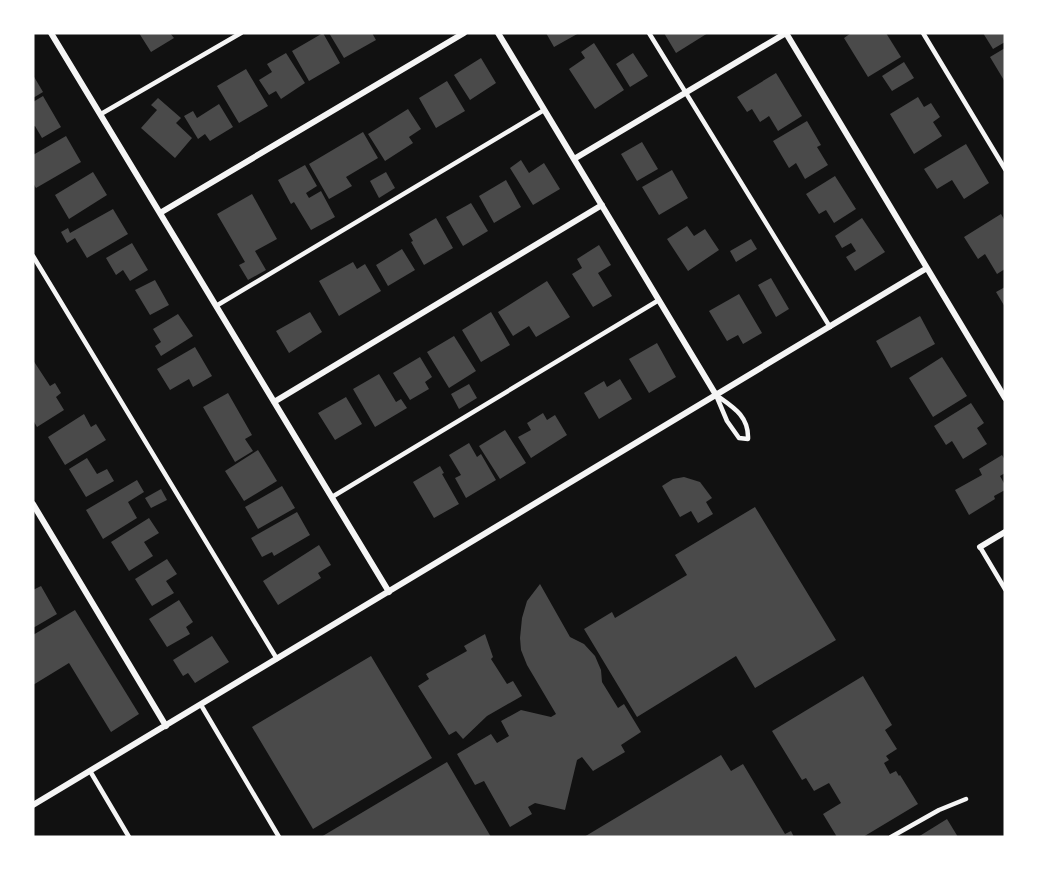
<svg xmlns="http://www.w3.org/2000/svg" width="1038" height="870" font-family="'PT Serif',serif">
<rect width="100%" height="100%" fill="#111"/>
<path fill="#4a4a4a" d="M139,33H170L174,38L151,52Z
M323,33L340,63L309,81L292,51Z
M329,33H372L376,40L344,58Z
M546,33H579L554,47Z
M664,33H708L676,53Z
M851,33H886L901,57L868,77L844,38Z
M983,33H1005V42L993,49Z
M594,43L624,90L595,109L569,69L585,58L581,52Z
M1005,48V82L990,57Z
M286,53L305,83L281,99L276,91L269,95L259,80L272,72L267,64Z
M633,53L648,76L630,87L616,64Z
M481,58L496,83L470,100L454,75Z
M904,62L914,78L892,91L882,76Z
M246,69L268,106L239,123L217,86Z
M776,73L802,116L778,131L769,116L760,122L752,109L747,112L737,97Z
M33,75L43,92L33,98Z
M447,81L465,111L436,128L419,98Z
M43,96L61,127L42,138L35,126L33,127V102Z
M918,97L924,107L931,103L940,117L933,122L942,136L914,154L890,114Z
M158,98L181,118L176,123L192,138L175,158L141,128L157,110L151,105Z
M219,104L233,127L210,141L205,134L198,139L184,116L193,111L197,118Z
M408,109L421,129L409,137L413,143L385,161L368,134Z
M807,121L821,145L817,147L828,165L805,179L796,163L789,168L773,141Z
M363,132L378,158L346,177L352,186L329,199L309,164Z
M66,136L81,162L36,188L33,183V155Z
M642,142L658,169L637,181L621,154Z
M966,144L989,183L964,199L952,180L937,189L924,169Z
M521,160L529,173L544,163L560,189L533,205L510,168Z
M305,165L317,186L306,193L309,198L321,191L335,217L311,230L294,202L291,204L278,180Z
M672,170L688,198L659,215L642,187Z
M93,172L107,195L69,219L55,195Z
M386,172L395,188L379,198L370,181Z
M835,176L856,209L834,223L826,210L819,214L806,194Z
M506,180L521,207L494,223L479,196Z
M252,194L277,239L255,251L266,270L248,280L239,265L245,262L217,214Z
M471,203L488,231L463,246L446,217Z
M113,209L128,234L87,258L75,238L67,243L61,232L68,228L70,233Z
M1001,214L1005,221V269L997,274L985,254L978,259L964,237Z
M436,218L453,248L424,265L411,242L413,241L409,234Z
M862,218L885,252L855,271L846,257L856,251L851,243L842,248L835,236Z
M687,226L694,236L705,229L719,250L688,271L667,239Z
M751,239L757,249L736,262L730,251Z
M132,243L148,270L130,281L123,270L116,275L106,258Z
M599,245L611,265L598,273L612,296L593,307L572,274L582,268L577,259Z
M402,249L415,270L388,286L376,265Z
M353,262L357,269L365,264L381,291L339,316L319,281Z
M771,278L789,309L776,317L758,285Z
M155,280L169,305L150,315L135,290Z
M547,281L570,317L536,337L529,326L513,336L498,312Z
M1005,287V307L996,292Z
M739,294L762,333L743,344L738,335L727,341L709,311Z
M310,312L322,332L289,353L276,331Z
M491,312L510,345L481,362L462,330Z
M178,314L193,336L161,356L155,346L161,342L153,329Z
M920,316L935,344L891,368L876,341Z
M454,336L476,371L449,388L427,352Z
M657,343L676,377L649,393L629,359Z
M195,347L212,376L193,387L189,379L170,390L157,369Z
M420,357L432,377L425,382L429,389L410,400L393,373Z
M942,357L967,396L933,417L909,378Z
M33,360L50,386L55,383L61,393L56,397L64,410L37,427L33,420Z
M379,374L396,402L401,399L407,408L375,427L353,389Z
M620,379L632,399L599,419L584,393L604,381L607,387Z
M469,384L477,398L459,409L451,394Z
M228,393L252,435L245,439L253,451L235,462L203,407Z
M346,397L362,424L335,440L318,413Z
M971,403L984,423L977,428L987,444L963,459L952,441L946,445L934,426Z
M543,413L547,420L555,415L567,435L531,458L518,437L531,430L527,423Z
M84,414L91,427L96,424L106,440L65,465L48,437Z
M505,430L526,463L500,479L479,446Z
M469,443L477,457L481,454L496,480L466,498L455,478L461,475L449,455Z
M258,450L277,481L244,501L225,471Z
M1002,455L1005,460V473L1000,476L1005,485V490L994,496L995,499L969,515L955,490L982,475L979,469Z
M87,458L97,474L107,469L114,481L86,497L69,469Z
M440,466L444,473L442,474L459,504L434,518L413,482Z
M684,477L700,482L712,498L706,502L713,514L698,523L691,511L680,517L662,486L673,479Z
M137,480L144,492L128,502L137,518L103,539L86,510Z
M282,486L295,508L258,529L245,507Z
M161,489L167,500L151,508L145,498Z
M755,507L836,640L755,688L736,656L637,717L584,629L612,612L615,618L687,575L675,555Z
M297,512L310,535L274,556L272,552L262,557L251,538Z
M149,518L159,533L144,542L153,556L129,571L111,542Z
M319,545L331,565L318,573L321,578L278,605L263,581Z
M167,559L177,574L166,581L174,593L152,606L135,579Z
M540,584L570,637L584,644L595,656L601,670L602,682L618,708L624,704L641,732L621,745L625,752L593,771L582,757L577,760L565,810L535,803L528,807L532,814L510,827L484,781L475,785L457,754L491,734L497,743L509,736L501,721L521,710L551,717L556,714L527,665L521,650L520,638L522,618L527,601Z
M41,586L57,614L33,628V590Z
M179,600L193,622L186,627L190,634L167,647L149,619Z
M75,610L139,714L111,732L69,663L33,685V635Z
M485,634L493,657L491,659L507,684L513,681L522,696L487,716L463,739L456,731L449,735L418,686L429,679L426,674L467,651L464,646Z
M212,636L229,662L195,683L188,673L183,676L173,660Z
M371,656L432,758L313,829L252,727Z
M863,676L892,725L885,730L897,749L886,756L889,760L884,763L890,774L896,771L899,776L900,775L918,804L863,837H837L823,814L841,803L829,783L814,791L806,778L802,780L772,731Z
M721,755L731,771L743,764L785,834L791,831L794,837H584Z
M447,762L491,837H321Z
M947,819L958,837H918Z"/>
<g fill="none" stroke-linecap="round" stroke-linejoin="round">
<path stroke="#f5f5f5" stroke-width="4.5" d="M649,33L830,327
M923,33L1005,169
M101,114L241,33
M33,256L277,659
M216,306L544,110
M716,395C733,407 749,416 748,439L739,438L727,421Z
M332,497L659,300
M980,547L1005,589
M201,705L279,837
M90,771L129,837
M891,837L939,810L966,799"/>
<path stroke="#f5f5f5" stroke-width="6" d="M51,33L389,592
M498,33L716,395
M786,33L1005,398
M574,159L786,33
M160,213L464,33
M274,402L602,205
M33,504L166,726
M980,547L1005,532
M33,805L927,268"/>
</g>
<rect width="1038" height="870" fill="none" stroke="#ffffff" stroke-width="69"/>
</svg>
